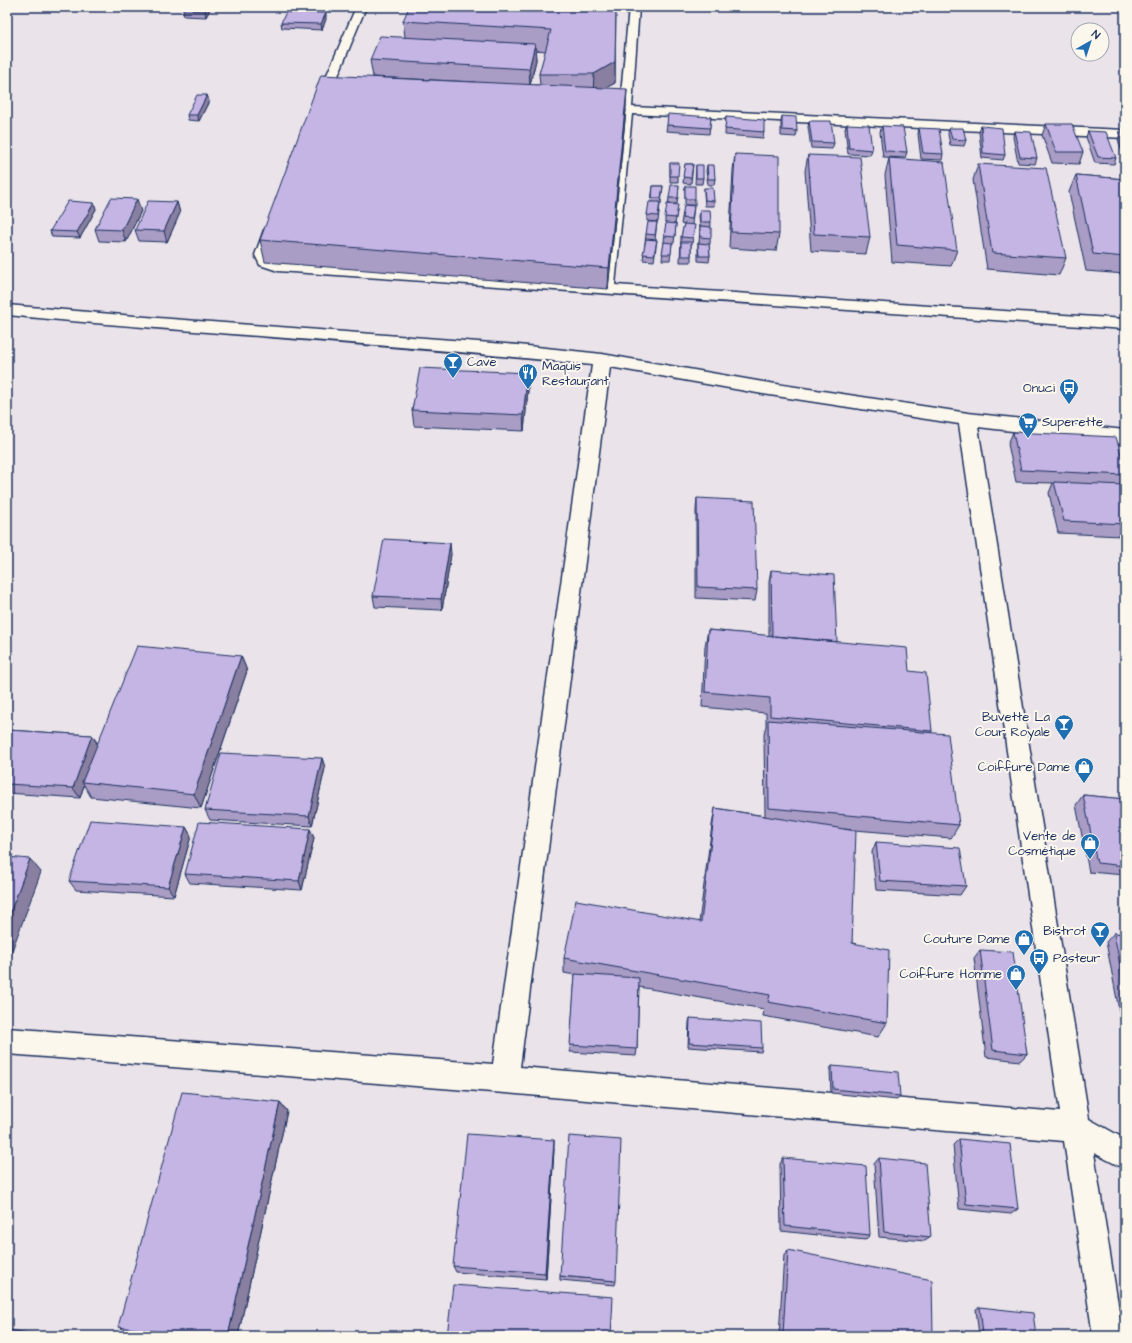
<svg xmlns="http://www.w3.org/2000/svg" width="1132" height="1343" font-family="'Architects Daughter',sans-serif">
<rect width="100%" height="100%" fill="#eae3ea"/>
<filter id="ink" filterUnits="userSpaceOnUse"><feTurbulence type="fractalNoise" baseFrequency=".025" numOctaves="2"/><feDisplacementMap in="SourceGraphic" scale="8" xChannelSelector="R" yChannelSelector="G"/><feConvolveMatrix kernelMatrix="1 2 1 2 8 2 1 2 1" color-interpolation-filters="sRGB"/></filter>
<g filter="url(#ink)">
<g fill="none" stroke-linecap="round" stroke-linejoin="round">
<g stroke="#1b2f5e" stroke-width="3">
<path id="service" d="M356,7H366L329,98L323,101L319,100L317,98Z
M629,7H639L632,107L1125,130V138L632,114L615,285L1125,319V329L278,271L260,265L255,255L264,230L271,226L278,230L269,255L271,259L280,263L602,285L620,113H603L597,109L603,105L620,106Z"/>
</g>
<g stroke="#1b2f5e" stroke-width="3">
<path id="minor" d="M7,305L158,318L518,345L602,354L763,382L968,413L1125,430V444L978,427L1089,1119L1125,1139V1169L1094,1153L1123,1336H1093L1064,1141L505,1093L7,1054V1028L493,1064L592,365C398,344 202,334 7,315ZM610,367L763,394L959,424L1060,1112L520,1067Z"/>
</g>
<use href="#service" fill="#fbf7ec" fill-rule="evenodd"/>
<use href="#minor" fill="#fbf7ec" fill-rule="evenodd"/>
</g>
<path fill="#a99cc5" stroke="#1b2f5e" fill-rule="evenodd" d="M184,7H211L206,17L184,16L183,10Z
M319,7H334L333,8Z
M616,7L615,83L605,88L626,110L608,289L265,262L260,240L475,82L373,77L370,60L405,37L403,21ZM535,50L546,51L539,74L540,85H530L536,60Z
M326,19L322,30L282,28L281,23Z
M207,95L209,101L199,121L188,120L187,115Z
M782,116L797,131L796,137L781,136V122Z
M711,117L709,134L666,131L667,125Z
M726,117L764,132L763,138L725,135Z
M809,121L834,143L832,149L811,148L808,127Z
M847,124L872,150L870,155L848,154L845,129Z
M1046,124L1083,152L1079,164L1052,163L1042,135Z
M882,126L907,152L905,158L883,157L880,132Z
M981,126L1005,155L1003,160L982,158L979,132Z
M919,128L943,154L942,160L921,159L918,134Z
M949,128L966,140L964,146L950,145L948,134Z
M1123,128H1125V162L1118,139Z
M1014,131L1037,158L1035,164L1018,163L1013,137Z
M1088,131L1116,158L1114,164L1095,163L1086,137Z
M735,154L779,234L776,251L729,248L733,170Z
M808,155L870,237L866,254L811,251L805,171Z
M889,158L957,250L951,266L892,262L885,175Z
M670,163L678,176V182H670Z
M685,164H693L691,184L683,183Z
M978,164L1066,258L1059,275L987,269L973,180Z
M696,165L703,178L702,184H695Z
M707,165L715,179L714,185H708L706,171Z
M1076,175L1125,179V274L1086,271L1069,192Z
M679,185L677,204H668L669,198Z
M653,186H663L661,204H660L658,222L647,221V215L651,202Z
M685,186L695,199V205H685Z
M704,188L714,201V206H705L704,193Z
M177,202L180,213L167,242L139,241L135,230Z
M94,203L96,209L80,238L52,237L50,231Z
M694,206L692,224L694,231L692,244H691V262H680L681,237L684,225L681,224L682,218Z
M700,210L711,222L710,244H709L710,256L709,262L698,261V243H699L700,228L699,215Z
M141,211L126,242L99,241L95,229Z
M677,211L675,224H676L674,243H672L670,260H662L666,223H665V217Z
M657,222L655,240H657L654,261L643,260L646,234Z
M528,390L524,431L414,426L412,410Z
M1013,432L1125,475V479L1122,485H1125V560L1120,536H1121L1058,533L1049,493L1053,483L1016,482L1008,444Z
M697,498L757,590L755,601L696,598V510Z
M451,554L442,610L375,607L373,596Z
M771,570L837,642L909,671L932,731L931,733L959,825L951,838L843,829L852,943L887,1023L878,1037L763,1016L764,1009L639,987L637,1049L636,1056L570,1052L575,975L564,973V958L699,922L712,825L715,808L765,816L764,734L766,726V713L702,707L705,646L708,630L769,636V581Z
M241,656L247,671L201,808L91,797L84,785L80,798L7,793V730L92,735L98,744Z
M322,758L325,768L312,826L210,820L205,810Z
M1083,795L1125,799V875L1089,872L1076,805Z
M186,827L191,836L174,896L76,890L69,881Z
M310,829L314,838L302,890L190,883L185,874Z
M876,842L966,886L960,895L876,890L872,852Z
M1114,933L1125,934V1021H1121L1106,942Z
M980,950L1027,1054L1020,1061L986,1057L974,958Z
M690,1018L762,1048L761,1052L688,1047L689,1022Z
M832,1066L900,1096L897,1100L831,1093L830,1069Z
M280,1102L287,1111L238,1336H162L129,1332L118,1327Z
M959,1139L1018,1209L1011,1214L959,1209L953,1145Z
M554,1149L546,1279L456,1272L453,1266Z
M783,1158L870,1235L865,1240L781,1231L780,1164Z
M879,1158L931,1237L925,1241L879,1237L874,1164Z
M788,1250L933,1336H779L784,1254Z
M560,1276L616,1281L615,1285L560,1280Z
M980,1307L1036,1336H979L976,1309Z"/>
<path fill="#897fa0" stroke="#1b2f5e" d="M207,7H211L206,17L205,11Z
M326,13V19L322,30L321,24Z
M535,44L536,60L530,85L529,69Z
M615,62V83L593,95L594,74Z
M627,89L626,110L608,289L609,268Z
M207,95L209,101L199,121L197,115Z
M137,199L141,211L126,242L122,230Z
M177,202L180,213L167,242L164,231Z
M94,203L96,209L80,238L77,232Z
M528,373V390L524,431L523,415Z
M450,543L451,554L442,610L441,599Z
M241,656L247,671L201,808L194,794Z
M92,735L98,745L82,782L84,785L80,798L73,788Z
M322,758L325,768L312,826L309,816Z
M186,827L191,836L174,896L168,887Z
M310,829L314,838L302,890L299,881Z
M30,859L41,872L7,964V921Z
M280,1102L287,1111L238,1336H228Z
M554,1140V1149L546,1279L545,1273Z"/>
<path fill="#c4b5e5" stroke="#1b2f5e" d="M184,7H207L205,11L183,10Z
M409,7H616L615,62L594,74H539L551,30L403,21Z
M286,12L326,13L321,24L281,23Z
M380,36L535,44L529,69L370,60Z
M321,75L627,89L609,268L260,240Z
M197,95H207L197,115H187Z
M668,114L711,117L710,128L667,125Z
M782,116L796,117L797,131L782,130Z
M726,117L764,120V132L725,129Z
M809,121H831L834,143L812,142Z
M847,124L869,125L872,150L849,148Z
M1046,124H1072L1083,152H1056Z
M882,126L903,127L907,152L885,151Z
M981,126L1002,128L1005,155L983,153Z
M919,128L939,129L943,154L923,153Z
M949,128H963L966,140L952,139Z
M1123,128H1125V135Z
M1014,131L1031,132L1037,158L1020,157Z
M1088,131L1106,132L1116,158L1098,157Z
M735,154L779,156V234L731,232Z
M808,155L860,157L870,237L814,234Z
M889,158L944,162L957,250L897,245Z
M670,163H679L678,176H670Z
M685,164H693L691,178L683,177Z
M978,164L1046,168L1066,258L992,253Z
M696,165H703V178H696Z
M707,165H714L715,179H708Z
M1076,175L1125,179V257L1093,254Z
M671,185H679L678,198H669Z
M653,186H663L661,198H652Z
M685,186H695V199H685Z
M704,188H713L714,201L705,200Z
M111,198L137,199L122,230L95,229Z
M68,201L94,203L77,232L50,231Z
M148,201L177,202L164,231L135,230Z
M649,202H660L658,216L647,215Z
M667,204L678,205L676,218L665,217Z
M684,205L694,206L692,219L682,218Z
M700,210H710L711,222H700Z
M648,222H657L655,235L646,234Z
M666,223L676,224L675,237L664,236Z
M684,224L695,225L693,238L681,237Z
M700,226L711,227V238L700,237Z
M646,239L657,240L654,255L643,254Z
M664,242L672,243L671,254H662Z
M681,242H691V256H681Z
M698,243L709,244L710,256H699Z
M420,368L528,373L523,415L412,410Z
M1013,432L1116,437L1125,468V475L1021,470Z
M1054,482L1125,485V524L1064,521Z
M697,498L754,501L757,590L698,587Z
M384,539L450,543L441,599L373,596Z
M771,570L834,575L837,642L772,636Z
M708,630L907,648L909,671L926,673L932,731L770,716V698L705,692Z
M137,646L241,656L194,794L82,782Z
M768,720L948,734L959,825L769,808Z
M7,730L92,735L73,788L7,784Z
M221,753L322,758L309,816L205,810Z
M1083,795L1125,799V866L1097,863Z
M715,808L856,831L852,943L889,950L887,1023L768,1002L770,995L564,958L576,900L701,922Z
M90,820L186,827L168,887L69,881Z
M199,822L310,829L299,881L185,874Z
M876,842L960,848L966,886L880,881Z
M7,857L30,859L7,921Z
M1114,933L1125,934V992Z
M980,950L1013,952L1027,1054L993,1050Z
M575,974L639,978L637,1049L570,1045Z
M690,1018L761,1023L762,1048L689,1043Z
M832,1066L898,1072L900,1096L833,1089Z
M182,1092L280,1102L228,1336H196L118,1327Z
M467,1134L554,1140L545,1273L453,1266Z
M569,1136L621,1140L616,1281L560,1276Z
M959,1139L1010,1144L1018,1209L966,1204Z
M783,1158L866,1166L870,1235L785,1226Z
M879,1158L925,1163L931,1237L884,1232Z
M788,1250L932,1280L933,1336H792L783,1334Z
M453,1285L613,1297L611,1336H447Z
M980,1307L1033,1313L1036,1336H1002L983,1334Z
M7,1330L56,1336H7Z"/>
</g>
<defs>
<g id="bar-pin" transform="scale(1)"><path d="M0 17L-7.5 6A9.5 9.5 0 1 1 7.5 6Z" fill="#1f6fb2" stroke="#fbf7ec"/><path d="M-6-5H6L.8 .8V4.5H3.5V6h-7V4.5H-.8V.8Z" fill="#fff"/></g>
<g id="restaurant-pin" transform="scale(1)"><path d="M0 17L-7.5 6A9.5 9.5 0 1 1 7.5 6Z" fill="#1f6fb2" stroke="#fbf7ec"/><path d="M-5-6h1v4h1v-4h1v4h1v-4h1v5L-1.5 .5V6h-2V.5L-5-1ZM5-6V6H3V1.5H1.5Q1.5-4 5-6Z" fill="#fff"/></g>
<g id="bus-pin" transform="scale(1)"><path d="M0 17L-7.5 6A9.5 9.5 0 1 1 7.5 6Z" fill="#1f6fb2" stroke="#fbf7ec"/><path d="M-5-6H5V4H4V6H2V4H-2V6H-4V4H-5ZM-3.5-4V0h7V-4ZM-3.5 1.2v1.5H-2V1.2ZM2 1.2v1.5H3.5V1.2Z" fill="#fff"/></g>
<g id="supermarket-pin" transform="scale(1)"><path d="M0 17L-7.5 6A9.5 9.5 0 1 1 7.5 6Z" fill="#1f6fb2" stroke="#fbf7ec"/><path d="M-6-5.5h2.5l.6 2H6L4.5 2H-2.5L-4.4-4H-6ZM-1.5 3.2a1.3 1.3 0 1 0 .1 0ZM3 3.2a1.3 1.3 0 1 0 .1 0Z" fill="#fff"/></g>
<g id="shop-pin" transform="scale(1)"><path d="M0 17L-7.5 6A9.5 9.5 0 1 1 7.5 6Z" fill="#1f6fb2" stroke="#fbf7ec"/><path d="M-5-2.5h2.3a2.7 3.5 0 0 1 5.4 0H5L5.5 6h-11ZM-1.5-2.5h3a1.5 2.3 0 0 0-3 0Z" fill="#fff"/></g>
</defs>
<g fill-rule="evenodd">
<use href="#bar-pin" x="453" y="362"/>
<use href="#restaurant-pin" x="528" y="373"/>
<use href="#bus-pin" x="1069" y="388"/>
<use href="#supermarket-pin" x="1028" y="422"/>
<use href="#bar-pin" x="1064" y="724"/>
<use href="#shop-pin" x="1084" y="767"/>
<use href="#shop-pin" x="1090" y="843"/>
<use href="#bar-pin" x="1100" y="931"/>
<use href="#shop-pin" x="1024" y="939"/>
<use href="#bus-pin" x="1039" y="958"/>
<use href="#shop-pin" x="1016" y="974"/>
</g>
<g text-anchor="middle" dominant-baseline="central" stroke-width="4" stroke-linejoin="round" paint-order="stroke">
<g font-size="13" fill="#1b2f5e" stroke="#fbf7ec" text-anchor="end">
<text x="467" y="362" text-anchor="start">Cave</text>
<text x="542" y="366" text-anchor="start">Maquis<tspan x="542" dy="15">Restaurant</tspan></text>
<text x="1055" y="388">Onuci</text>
<text x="1042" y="422" text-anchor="start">Superette</text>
<text x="1050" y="717">Buvette La<tspan x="1050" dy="15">Cour Royale</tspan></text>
<text x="1070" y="767">Coiffure Dame</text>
<text x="1076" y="836">Vente de<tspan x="1076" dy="15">Cosmétique</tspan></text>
<text x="1086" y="931">Bistrot</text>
<text x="1010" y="939">Couture Dame</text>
<text x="1053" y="958" text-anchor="start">Pasteur</text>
<text x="1002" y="974">Coiffure Homme</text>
</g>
</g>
<rect width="1132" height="1343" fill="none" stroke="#fbf7ec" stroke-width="24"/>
<rect x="12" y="12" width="1108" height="1319" fill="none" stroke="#1b2f5e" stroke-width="1.5" filter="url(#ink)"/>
<g transform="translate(1090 42) rotate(39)"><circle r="19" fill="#fbf7ec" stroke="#a1a7b3"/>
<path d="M0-3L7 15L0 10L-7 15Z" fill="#1f6fb2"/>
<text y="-6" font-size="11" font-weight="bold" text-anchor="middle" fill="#1b2f5e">N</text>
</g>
</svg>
